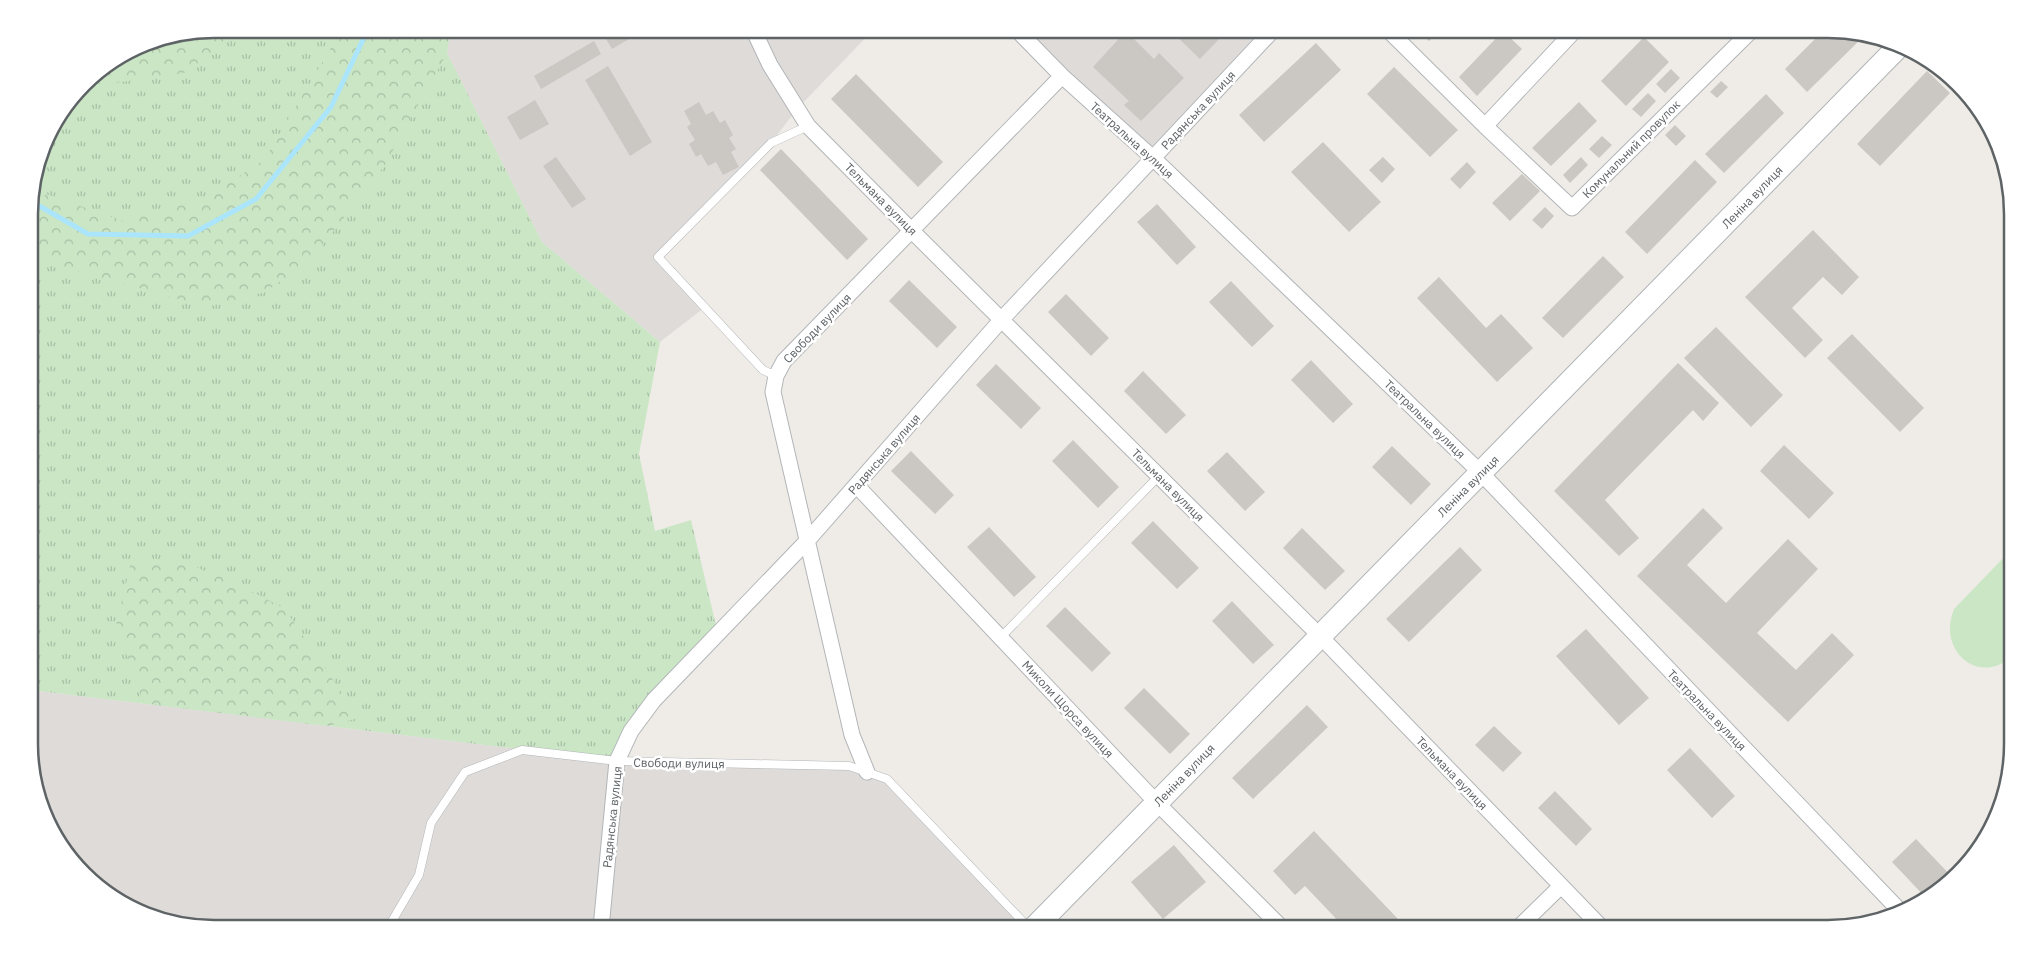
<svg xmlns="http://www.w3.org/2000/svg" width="2042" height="957" font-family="'IBM Plex Sans',sans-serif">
<defs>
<pattern id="grass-tufts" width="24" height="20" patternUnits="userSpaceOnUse" patternTransform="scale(1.25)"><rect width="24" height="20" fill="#cae6c5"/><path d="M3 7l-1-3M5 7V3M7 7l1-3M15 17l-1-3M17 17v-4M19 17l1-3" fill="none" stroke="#a7bea4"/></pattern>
<pattern id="forest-crowns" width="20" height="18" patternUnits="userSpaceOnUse" patternTransform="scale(1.25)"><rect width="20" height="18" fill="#cae6c5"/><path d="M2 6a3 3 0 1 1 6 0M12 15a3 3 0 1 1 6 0" fill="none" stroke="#a7bea4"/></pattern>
</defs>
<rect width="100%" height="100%" fill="#efece7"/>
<path fill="#dedbd9" d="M450,29H874L797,109L771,143L658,257L705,307L660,342L542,242L447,53Z
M1016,29H1274L1153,158Z
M30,690L617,761L849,766L887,779L1029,928H214L143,914L101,890L67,856L30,768Z"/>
<path fill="url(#grass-tufts)" d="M214,29H450L447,53L542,242L660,342L639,454L655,531L691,520L718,634L654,700L617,761L30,690L29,202L48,132L92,75L143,43Z"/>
<path fill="url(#forest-crowns)" d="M214,29H246L184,73L114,83H86L92,75L143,43Z
M340,29H450L447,53L385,165L310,261L265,292L207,307L36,259L29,254V211L46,194L123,221L204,199L264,160L335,41Z
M174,559L227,579L284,608L359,718L327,726L143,703L116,625L131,562Z"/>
<path fill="#cae6c5" d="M2013,548V655C1982,687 1936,653 1954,609Z"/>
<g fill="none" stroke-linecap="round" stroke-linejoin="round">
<path stroke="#abe5fb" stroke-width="5" d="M29,200L88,234L188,236L256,199L331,107L368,29"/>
</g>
<path fill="#cbc7c3" d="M600,29H639L641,32L612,49Z
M1169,29H1211L1220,38L1200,59Z
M1430,29H1442L1429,41L1423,35Z
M1825,29L1864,36L1807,92L1785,69Z
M1126,31L1154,59L1159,53L1184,78L1141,121L1124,105L1129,101L1093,67Z
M1503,31L1522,49L1477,96L1459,77Z
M1644,37L1669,62L1626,106L1601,81Z
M594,41L601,54L541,89L534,76Z
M1316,43L1341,70L1264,142L1239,115Z
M608,66L652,142L630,156L585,80Z
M1394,67L1458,130L1430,157L1367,94Z
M1671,69L1680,78L1665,93L1656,84Z
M1927,71L1950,93L1880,166L1857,144Z
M856,74L943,162L918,187L831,99Z
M1721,81L1728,87L1717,98L1710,92Z
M1648,93L1656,101L1641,117L1632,109Z
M1766,94L1784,113L1724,173L1705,154Z
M535,100L549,124L520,140L507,117Z
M699,102L706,115L713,111L720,123L725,120L733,135L729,138L736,149L731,152L739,167L723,175L716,162L708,166L701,154L696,157L689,144L695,140L687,127L691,124L684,111Z
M1579,102L1597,121L1551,166L1532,148Z
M1675,125L1686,136L1676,146L1665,135Z
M1602,136L1612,145L1599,158L1589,149Z
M1323,142L1381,202L1349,232L1291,172Z
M781,149L868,239L847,260L760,170Z
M556,157L586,199L572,208L543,166Z
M1383,157L1395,169L1382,183L1369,170Z
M1581,157L1588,165L1570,183L1563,175Z
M1695,160L1717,182L1647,254L1625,232Z
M1467,162L1476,172L1460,189L1450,179Z
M1522,174L1540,191L1510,221L1492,203Z
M2012,196V207L2007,202Z
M1157,204L1196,247L1177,265L1137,222Z
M1545,207L1554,216L1542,229L1532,220Z
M1813,230L1859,277L1842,295L1823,277L1792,308L1823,340L1805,358L1745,297Z
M1603,256L1624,277L1563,338L1542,318Z
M1439,277L1486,328L1501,314L1533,348L1497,382L1417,298Z
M909,280L957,327L937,348L889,301Z
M1231,281L1274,326L1252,347L1209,302Z
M1066,294L1109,338L1091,356L1048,312Z
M1716,327L1783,395L1751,427L1684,358Z
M1852,334L1924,408L1900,432L1827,358Z
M1311,360L1353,404L1333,423L1291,380Z
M1678,363L1719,403L1703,421L1693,410L1605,500L1639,538L1619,556L1554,491Z
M996,364L1041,408L1021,429L976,385Z
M1143,371L1186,415L1166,434L1124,391Z
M1073,440L1119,487L1098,508L1052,461Z
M1784,445L1834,493L1809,519L1760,471Z
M1392,446L1431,484L1411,505L1372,467Z
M911,451L954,495L935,514L891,471Z
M1227,452L1265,492L1245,511L1207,471Z
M1703,508L1723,528L1687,565L1726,603L1788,539L1818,569L1757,633L1796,670L1832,633L1854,655L1788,722L1637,576Z
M1153,521L1199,568L1177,589L1131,543Z
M989,527L1036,577L1014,597L967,547Z
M1302,528L1345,571L1325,590L1283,548Z
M1460,547L1482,570L1409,642L1386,619Z
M1232,601L1274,645L1253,664L1212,621Z
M1065,607L1111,653L1092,672L1046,626Z
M1586,629L1649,698L1619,725L1556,656Z
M1144,688L1190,734L1170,754L1124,708Z
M1307,705L1328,727L1253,799L1232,778Z
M1494,726L1522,753L1503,772L1475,745Z
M1690,748L1735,796L1712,818L1667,770Z
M1555,791L1592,829L1576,846L1538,808Z
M1314,831L1398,919L1388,928H1342L1343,926L1305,886L1295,895L1273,871Z
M1916,839L1953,878L1927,899L1892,862Z
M1174,845L1206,882L1163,919L1131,882Z"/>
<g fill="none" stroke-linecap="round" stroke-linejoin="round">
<g stroke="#b2b5b8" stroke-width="9">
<path id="lane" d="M776,376L763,370L658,257L771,143L808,126
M1000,638L1159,476
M388,928L419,875L431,823L465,772L522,750L617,761L849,766L887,779L1029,928"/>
</g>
<g stroke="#b2b5b8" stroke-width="17">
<path id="street" d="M753,29L770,65L808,126L912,231L1320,636L1602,928
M1016,29L1062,76L1153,158L1481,473L1901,912
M1387,29L1485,126
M1576,29L1485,126L1572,208L1753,29
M857,486L1157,803L1282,928
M867,772L852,735L773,392L776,376L784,361L1062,76
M601,928L617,761L631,731L654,700L807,541L1002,319L1274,29
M1518,928L1561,886"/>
</g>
<g stroke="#b1b5b8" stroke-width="24">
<path id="secondary" d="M1034,928L1901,44"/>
</g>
<use href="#lane" stroke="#fff" stroke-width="8"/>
<use href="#street" stroke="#fff" stroke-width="15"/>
<use href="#secondary" stroke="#fff" stroke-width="22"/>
</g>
<g text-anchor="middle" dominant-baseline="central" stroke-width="5" stroke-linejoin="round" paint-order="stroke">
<g font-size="12" fill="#5e6366" stroke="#fff">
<text transform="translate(1198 110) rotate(-47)">Радянська вулиця</text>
<text transform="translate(1132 140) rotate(42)">Театральна вулиця</text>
<text transform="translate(1631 149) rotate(-45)">Комунальний провулок</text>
<text transform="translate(1752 197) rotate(-46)">Леніна вулиця</text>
<text transform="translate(881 199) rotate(45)">Тельмана вулиця</text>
<text transform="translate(817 328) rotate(-46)">Свободи вулиця</text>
<text transform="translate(1425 419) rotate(44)">Театральна вулиця</text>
<text transform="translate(884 454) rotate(-49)">Радянська вулиця</text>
<text transform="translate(1168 485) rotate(45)">Тельмана вулиця</text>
<text transform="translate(1468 486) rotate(-45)">Леніна вулиця</text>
<text transform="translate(1068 709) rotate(47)">Миколи Щорса вулиця</text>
<text transform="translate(1707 710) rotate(46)">Театральна вулиця</text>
<text transform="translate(679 763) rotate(1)">Свободи вулиця</text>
<text transform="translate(1452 773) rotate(46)">Тельмана вулиця</text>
<text transform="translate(1184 775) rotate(-46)">Леніна вулиця</text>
<text transform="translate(612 817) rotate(-84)">Радянська вулиця</text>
</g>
</g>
<path d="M0 0H2042V957H0ZM214 38H1828A176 176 0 0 1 2004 214V744A176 176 0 0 1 1828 920H214A176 176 0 0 1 38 744V214A176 176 0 0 1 214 38Z" fill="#fff" fill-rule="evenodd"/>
<path fill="none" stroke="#5e6366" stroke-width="2.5" d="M214 38H1828A176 176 0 0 1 2004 214V744A176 176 0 0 1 1828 920H214A176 176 0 0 1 38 744V214A176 176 0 0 1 214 38Z"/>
</svg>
